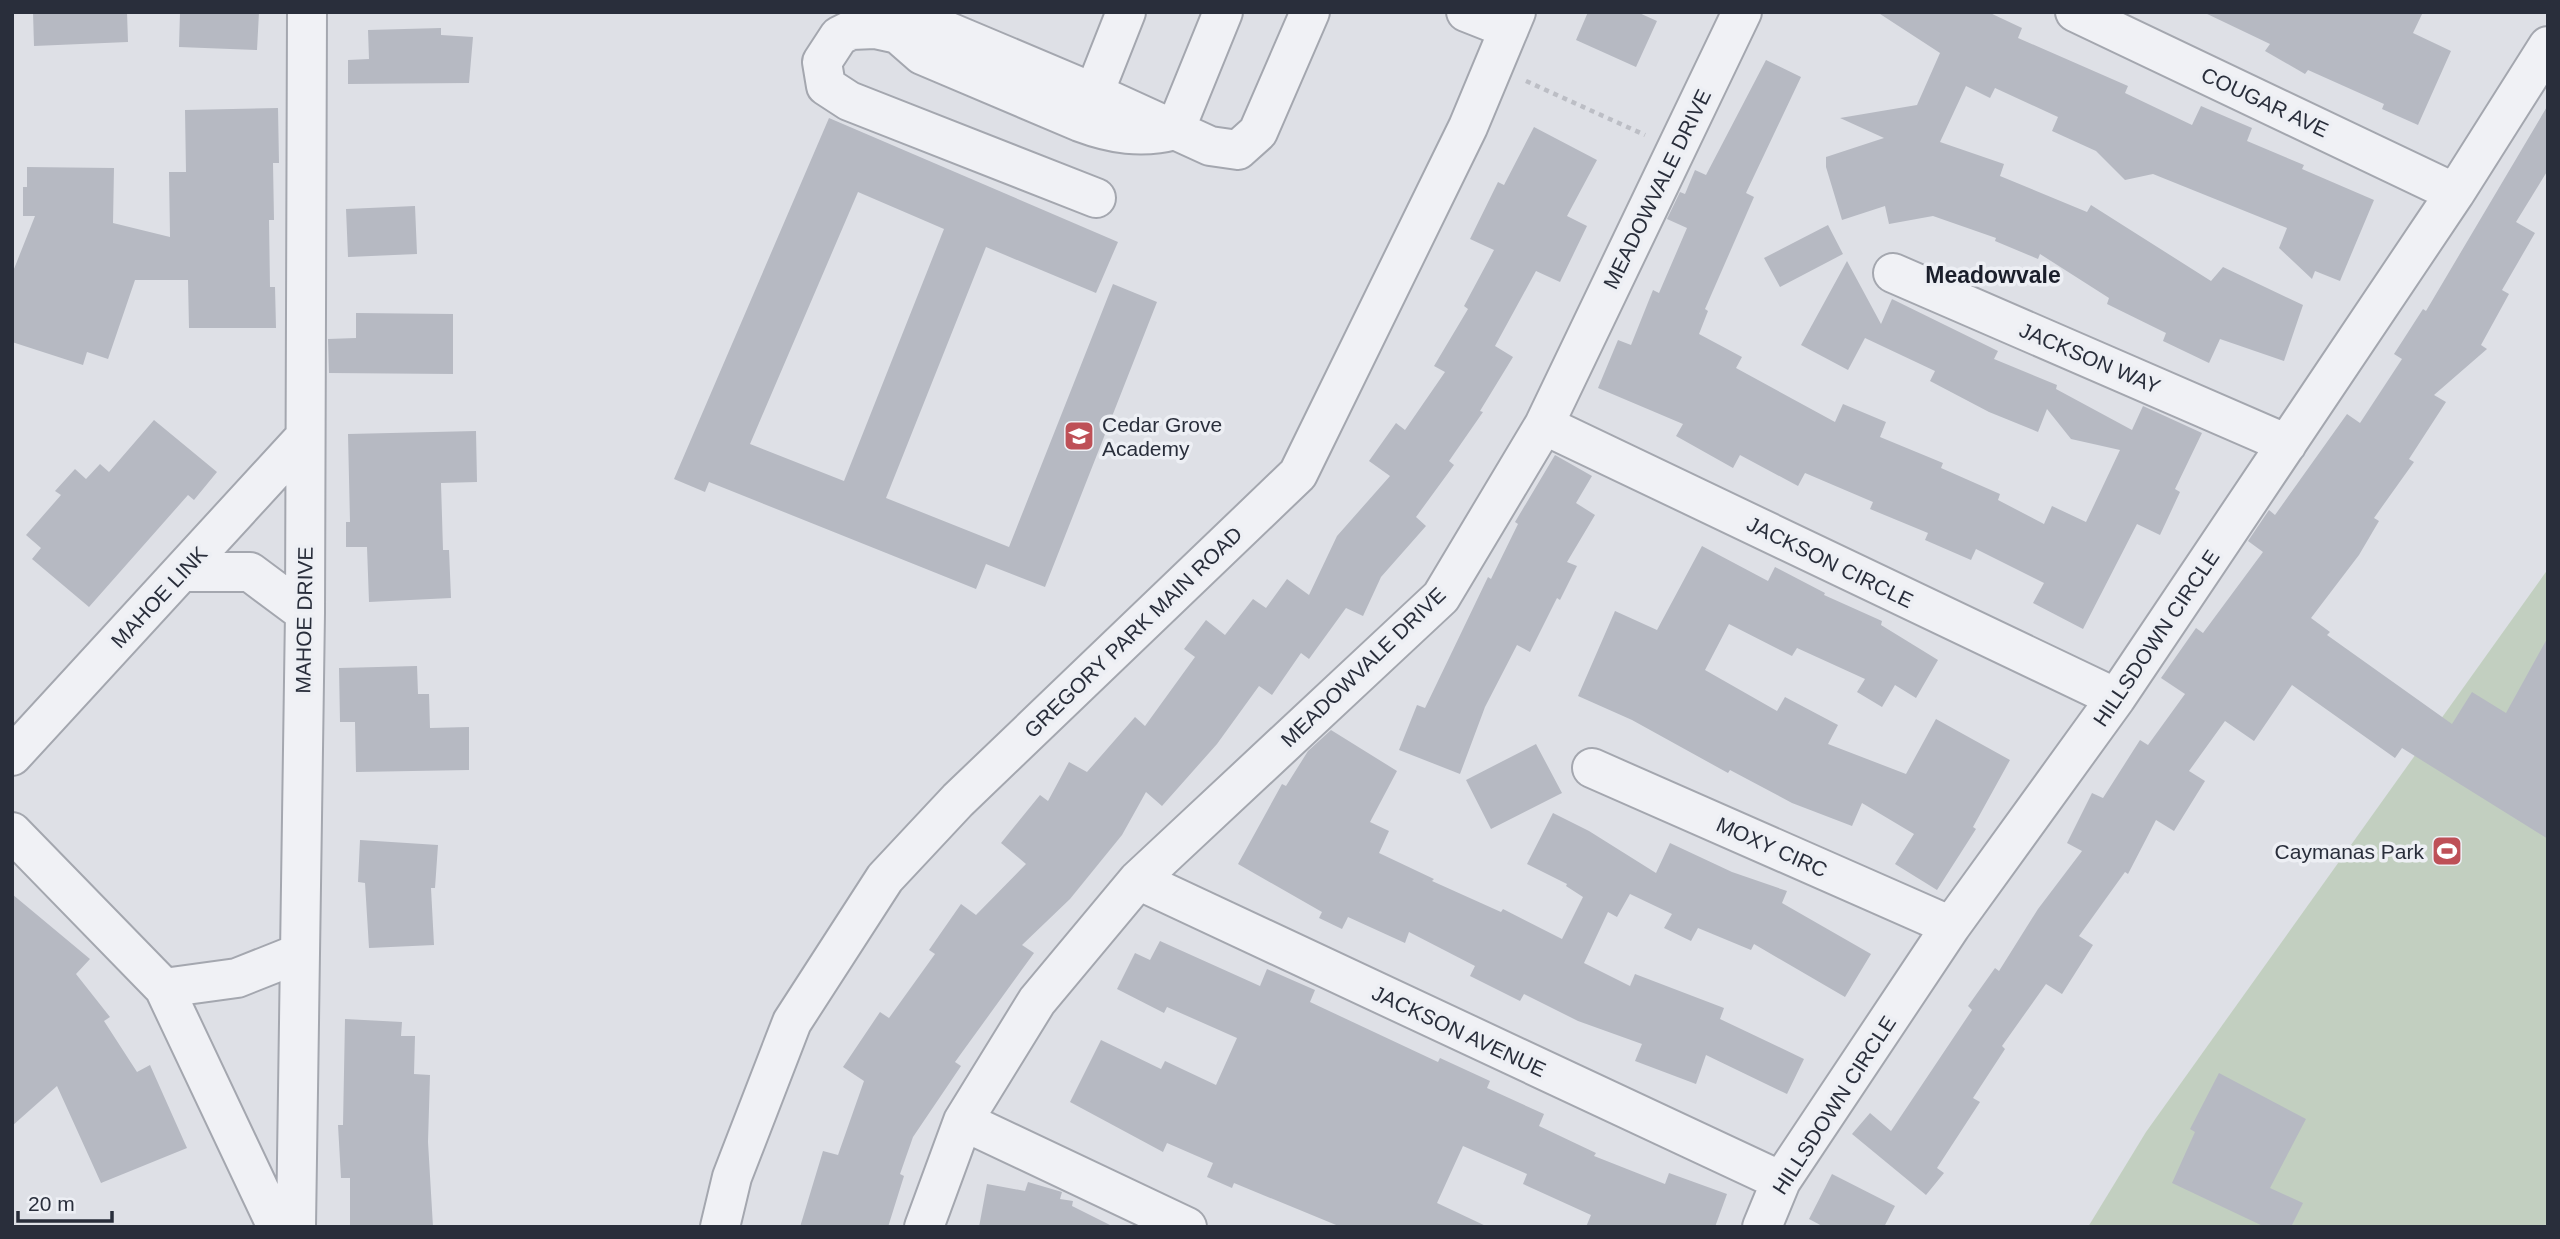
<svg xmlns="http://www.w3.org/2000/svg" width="2560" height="1239" font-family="Arial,sans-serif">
<rect width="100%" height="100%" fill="#dee0e6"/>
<path fill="#c2cfc0" d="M2548,569V1227H2088L2146,1132Z"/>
<path fill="#b6b9c2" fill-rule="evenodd" d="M33,12H127L128,42L34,46Z
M180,12H259L257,50L179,47Z
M1588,12H1637L1657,21L1636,67L1576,40Z
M1877,12H1988L2022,28L2018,38L2128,86L2125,93L2192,125L2201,106L2252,128L2247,141L2304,165L2302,169L2374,200L2340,281L2315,271L2312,279L2279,248L2287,228L2153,174L2125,180L2096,151L2052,131L2058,117L1995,88L1990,98L1966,86L1940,142L2004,164L2000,176L2087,212L2091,205L2211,281L2223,267L2303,305L2284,361L2220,339L2209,363L2163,341L2166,333L2107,304L2109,298L2040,254L2038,259L1995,241L1996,238L1933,216L1889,224L1885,206L1842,220L1826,167V157L1884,138L1840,118L1917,105L1940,53Z
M2203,12H2423L2413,33L2451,51L2418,125L2382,109L2384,104L2308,70L2305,74L2265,51L2270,44Z
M441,28V35L473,37L469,83L348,84V60L369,59L368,30Z
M1766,60L1801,77L1746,193L1754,197L1705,309L1708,311L1699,334L1742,357L1736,368L1835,422L1843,404L1886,422L1880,437L1943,463L1941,468L2000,494L1998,500L2044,524L2052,506L2086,522L2120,450L2071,439L2047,409L2038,432L1989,412L1930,381L1935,371L1865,338L1848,370L1801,345L1847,261L1881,324L1892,299L1998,351L1994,359L2057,385L2056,389L2132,430L2143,406L2202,433L2175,489L2180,492L2160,535L2137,524L2083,629L2033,603L2044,583L1976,549L1971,560L1925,540L1928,533L1870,509L1873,502L1805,473L1798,486L1740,455L1733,468L1676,436L1683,424L1598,388L1618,340L1631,345L1653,290L1659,293L1687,228L1667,219L1680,192L1685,194L1695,170L1706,175Z
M2548,105V170L2516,222L2535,233L2502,290L2509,294L2481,345L2487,349L2434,395L2446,402L2409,459L2414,462L2374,518L2379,521L2359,555L2311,618L2330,632L2327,635L2452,724L2472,692L2506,713L2548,637V839L2402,748L2395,758L2292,685L2254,741L2225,721L2189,771L2205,781L2174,831L2156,820L2128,874L2125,872L2079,936L2093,945L2062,994L2046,984L2002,1046L2005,1049L1973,1098L1980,1102L1937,1168L1944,1173L1926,1195L1852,1134L1870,1113L1891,1131L1972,1010L1968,1006L1995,968L1999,971L2038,909L2082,851L2067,843L2092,793L2103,798L2140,740L2148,745L2185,694L2161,678L2196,628L2203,633L2263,552L2248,541L2269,510L2275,515L2347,414L2360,423L2402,359L2394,354L2423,309L2426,311Z
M278,108L279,163H273L274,220H269L270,287H275L276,328H189L188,280H135L108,359L87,352L83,365L12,342V274L35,216H23V187H27V167L114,168L113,223L170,237L169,172H186L185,110Z
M829,118L1118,242L1096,293L986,247L886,498L1009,547L1113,284L1157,302L1045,587L986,564L976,589L709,482L705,492L674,479ZM858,192L944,229L844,481L750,444Z
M1534,127L1597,160L1567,216L1587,226L1560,282L1536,271L1495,346L1513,357L1480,411L1483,412L1449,461L1454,465L1416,517L1426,526L1381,577L1363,616L1346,608L1309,659L1301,653L1272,695L1259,686L1217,744L1162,806L1146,792L1122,835L1070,899L1022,945L1034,953L955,1062L961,1066L913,1137L900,1174L904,1176L888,1227H800L823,1151L838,1155L864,1081L843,1067L880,1012L889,1018L935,954L929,950L961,904L976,915L1026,864L1001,843L1040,795L1048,801L1069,762L1087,772L1135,717L1145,726L1195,657L1184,649L1206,620L1225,635L1253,599L1266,608L1287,579L1309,595L1337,536L1390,476L1369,461L1396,423L1405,430L1445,372L1434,366L1468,309L1464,306L1494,250L1470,239L1498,182L1504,185Z
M415,206L417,254L348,257L346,209Z
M1828,225L1843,254L1780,287L1764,258Z
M356,313L453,314V374L329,373L328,339L356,338Z
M154,420L217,472L194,500L188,495L89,607L32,559L41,548L26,535L61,495L55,491L75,469L86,479L100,464L109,472Z
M476,431L477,482L441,483L443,550H449L451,598L369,602L367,547H346V522H350L348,434Z
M1555,455L1592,476L1576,503L1595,515L1567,562L1577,566L1560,600L1557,598L1530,652L1517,645L1485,707L1460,774L1399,750L1417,705L1425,708L1488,577L1491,579L1518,524L1515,522Z
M1702,546L1768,581L1775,567L1825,593L1824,595L1882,621L1881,625L1938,660L1916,698L1895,685L1882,707L1857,692L1865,679L1797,648L1792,656L1729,624L1705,670L1777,711L1785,697L1838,725L1828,744L1906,774L1936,719L2010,760L1973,827L1976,829L1937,890L1895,864L1914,834L1862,803L1852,826L1792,803L1730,770L1728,773L1632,720L1578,696L1615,611L1657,630Z
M417,666L418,694H429L430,728L469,727V770L356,772L355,722H340L339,668Z
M1331,730L1397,771L1370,822L1389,831L1379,853L1434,879L1432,881L1501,912L1503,909L1562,939L1583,897L1566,886L1567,884L1527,864L1553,813L1589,831L1656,873L1670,843L1732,872L1787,891L1782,903L1871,954L1845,997L1754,944L1751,950L1698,928L1691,941L1664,928L1672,914L1630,894L1617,917L1608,912L1584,963L1630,986L1635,974L1724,1008L1720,1019L1804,1059L1787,1094L1706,1055L1696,1084L1635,1061L1642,1044L1578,1021L1524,994L1520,1001L1470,976L1475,966L1409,932L1405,943L1348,917L1342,929L1319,918L1322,912L1238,864L1282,784L1286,786L1308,751Z
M1536,744L1562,793L1491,829L1466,780Z
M360,840L438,845L435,888H431L434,945L369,948L365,883L358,882Z
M12,894L90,959L76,974L110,1017L104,1021L137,1072L150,1065L187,1148L101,1183L57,1086L12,1126Z
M1160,941L1260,986L1267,969L1315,990L1310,1002L1438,1062L1440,1058L1490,1081L1487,1088L1544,1114L1539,1126L1596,1153L1594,1156L1665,1184L1669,1173L1727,1194L1715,1227H1586L1591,1215L1523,1184L1527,1174L1463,1146L1437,1203L1488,1227H1341L1234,1183L1232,1188L1207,1177L1213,1163L1167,1143L1163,1152L1070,1102L1101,1040L1161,1069L1165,1061L1216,1085L1237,1038L1167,1007L1164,1013L1117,989L1135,953L1150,960Z
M345,1019L402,1022L401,1036H415L414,1074L430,1075L428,1142L433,1227H350V1178H341L338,1125H343Z
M2219,1073L2306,1119L2270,1188L2303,1203L2291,1227H2265L2172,1183L2195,1132L2190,1129Z
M1832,1174L1895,1206L1884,1227H1824L1809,1219Z
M1028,1182L1062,1192L1060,1199L1073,1201L1072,1206L1114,1227H979L987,1184L1025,1191Z"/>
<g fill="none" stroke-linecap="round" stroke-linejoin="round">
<g stroke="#a4a7af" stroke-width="42">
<path id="minor" d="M1126,12L1094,93L1210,146L1238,150L1258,132L1310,12
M1466,12L1509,29
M2075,12L2455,193
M898,34L922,55L1080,122C1112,134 1142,139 1175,130L1223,12
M1094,93L935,26L915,25L898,34L875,29L851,30L839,36L822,62L826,86L849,101L1096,198
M1893,273L2287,444
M1544,425L2116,698
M182,572H250L305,613
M12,756L305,437
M1592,768L1951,926
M12,832L164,988L277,1227
M1138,880L1781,1181
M164,988L237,978L300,953
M963,1121L1187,1227
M296,1227L305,613L307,12
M720,1227L732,1177L792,1022L885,878L958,800L1298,474L1468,127L1516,12
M924,1227L963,1121L1037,1001L1138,880L1441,597L1544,425L1742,12
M1762,1227L1781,1181L1951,926L2116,698L2455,193L2548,46"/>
</g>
<path stroke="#bcbec5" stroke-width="4.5" stroke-dasharray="5 5" stroke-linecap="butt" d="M1526,81L1645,135"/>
<use href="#minor" stroke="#f0f1f5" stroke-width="38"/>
</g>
<defs>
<g id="school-square" transform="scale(1.575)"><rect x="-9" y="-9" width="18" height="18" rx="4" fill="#be5057" stroke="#edeff4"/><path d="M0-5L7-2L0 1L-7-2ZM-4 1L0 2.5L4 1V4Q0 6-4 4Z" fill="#fff"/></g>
<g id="stadium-square" transform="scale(1.575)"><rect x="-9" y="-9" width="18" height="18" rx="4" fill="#be5057" stroke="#edeff4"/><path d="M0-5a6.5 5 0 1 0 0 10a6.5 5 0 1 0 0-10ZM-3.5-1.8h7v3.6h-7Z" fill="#fff"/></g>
</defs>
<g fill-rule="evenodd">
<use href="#school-square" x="1079" y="436"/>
<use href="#stadium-square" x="2447" y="851"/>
</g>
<g text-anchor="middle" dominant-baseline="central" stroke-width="7" stroke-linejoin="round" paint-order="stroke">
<g font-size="21" fill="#292e3b" stroke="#edeff4">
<text transform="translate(2265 102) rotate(25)">COUGAR AVE</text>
<text transform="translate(1657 189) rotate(-64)">MEADOWVALE DRIVE</text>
<text transform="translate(2090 358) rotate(23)">JACKSON WAY</text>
<text transform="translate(1830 562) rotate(26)">JACKSON CIRCLE</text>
<text transform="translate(159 597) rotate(-47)">MAHOE LINK</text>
<text transform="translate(304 620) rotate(-89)">MAHOE DRIVE</text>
<text transform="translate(1133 632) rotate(-44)">GREGORY PARK MAIN ROAD</text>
<text transform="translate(2156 638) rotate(-56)">HILLSDOWN CIRCLE</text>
<text transform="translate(1363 667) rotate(-44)">MEADOWVALE DRIVE</text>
<text transform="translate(1772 847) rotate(24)">MOXY CIRC</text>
<text transform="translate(1459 1031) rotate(25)">JACKSON AVENUE</text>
<text transform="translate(1834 1105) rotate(-57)">HILLSDOWN CIRCLE</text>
</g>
<g font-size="21" fill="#292e3b" stroke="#edeff4" text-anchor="start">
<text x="1102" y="424">Cedar Grove<tspan x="1102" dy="24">Academy</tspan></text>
<text x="2424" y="851" text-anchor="end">Caymanas Park</text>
</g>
<g font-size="23" font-weight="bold" fill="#1b1f2b" stroke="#edeff4">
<text x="1993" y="275">Meadowvale</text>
</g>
</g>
<rect width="2560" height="1239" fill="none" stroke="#292e3b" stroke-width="28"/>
<path d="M18 1211v10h94v-10" fill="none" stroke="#292e3b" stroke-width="3.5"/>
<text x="28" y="1211" font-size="21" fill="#292e3b" stroke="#edeff4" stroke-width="5" paint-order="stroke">20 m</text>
</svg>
